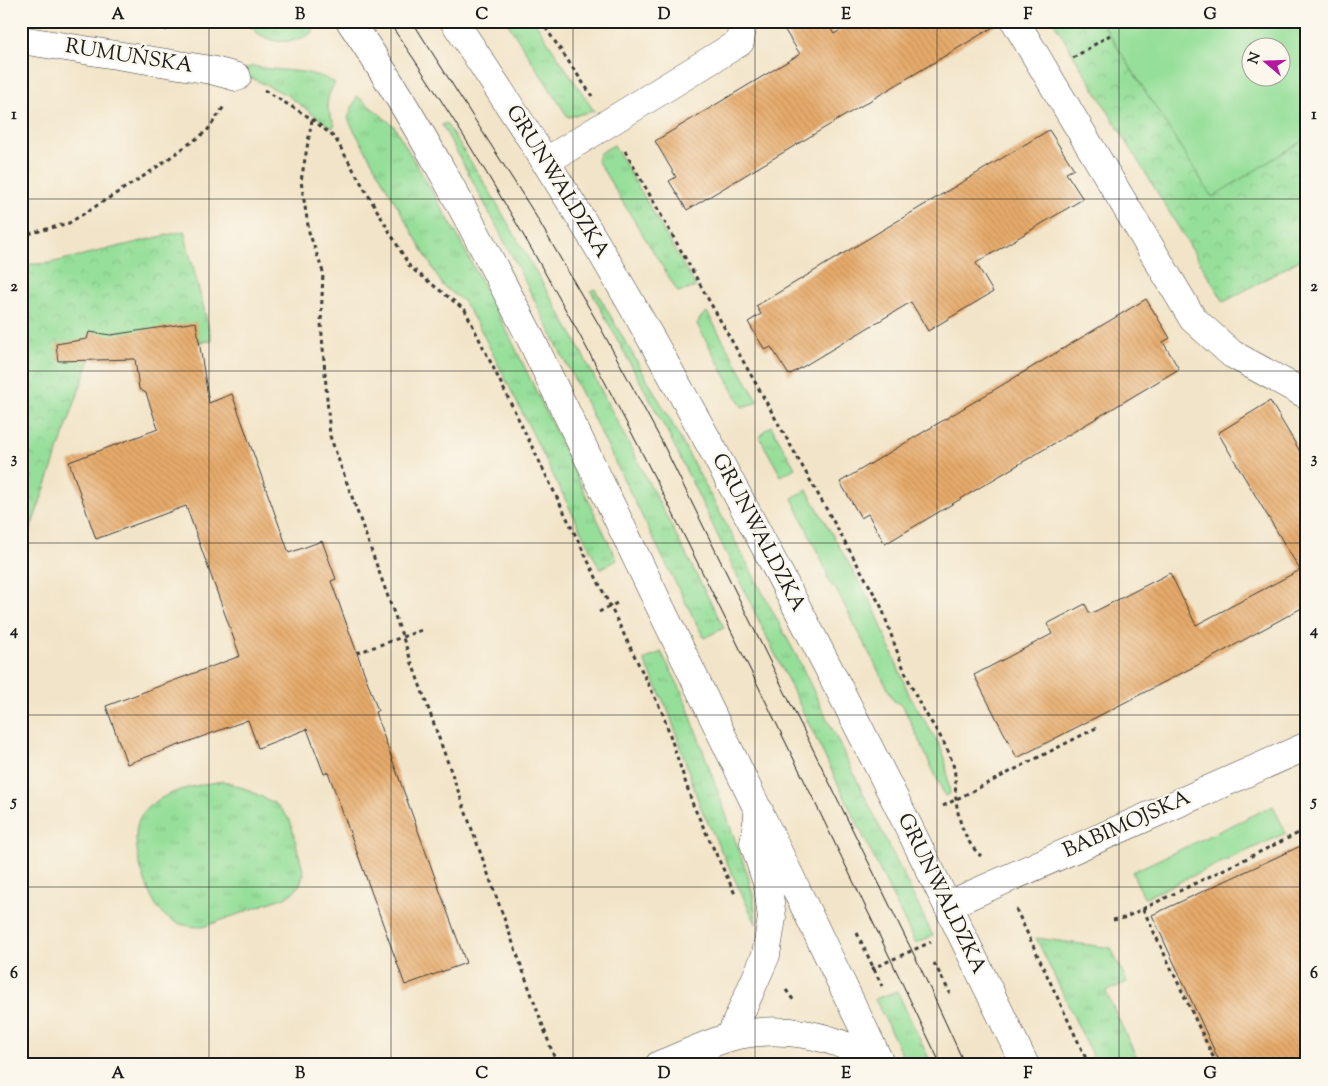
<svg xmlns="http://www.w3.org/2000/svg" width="1328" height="1086" font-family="'Sorts Mill Goudy',serif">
<defs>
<pattern id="grass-tufts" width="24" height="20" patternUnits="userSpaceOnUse" patternTransform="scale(1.25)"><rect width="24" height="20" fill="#96df9a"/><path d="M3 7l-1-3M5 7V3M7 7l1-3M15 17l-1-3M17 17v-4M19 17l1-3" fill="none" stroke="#81bf84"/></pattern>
<pattern id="park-crowns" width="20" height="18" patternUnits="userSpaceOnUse" patternTransform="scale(1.25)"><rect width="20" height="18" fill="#96df9a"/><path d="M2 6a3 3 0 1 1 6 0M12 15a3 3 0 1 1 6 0" fill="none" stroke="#81bf84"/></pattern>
<pattern id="building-back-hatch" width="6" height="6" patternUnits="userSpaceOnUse" patternTransform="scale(1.25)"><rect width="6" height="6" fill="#e6aa6b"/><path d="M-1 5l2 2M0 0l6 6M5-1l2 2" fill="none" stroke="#c5925c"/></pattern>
</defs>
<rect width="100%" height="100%" fill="#fbf7ec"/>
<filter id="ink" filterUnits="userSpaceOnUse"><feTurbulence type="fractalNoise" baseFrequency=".02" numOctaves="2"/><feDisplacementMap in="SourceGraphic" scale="10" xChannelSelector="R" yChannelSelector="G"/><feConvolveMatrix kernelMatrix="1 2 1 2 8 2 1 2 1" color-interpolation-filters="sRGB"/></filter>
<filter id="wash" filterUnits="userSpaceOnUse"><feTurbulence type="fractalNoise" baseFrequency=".0096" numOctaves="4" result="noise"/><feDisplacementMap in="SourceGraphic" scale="20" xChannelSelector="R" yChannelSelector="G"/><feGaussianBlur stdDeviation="1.12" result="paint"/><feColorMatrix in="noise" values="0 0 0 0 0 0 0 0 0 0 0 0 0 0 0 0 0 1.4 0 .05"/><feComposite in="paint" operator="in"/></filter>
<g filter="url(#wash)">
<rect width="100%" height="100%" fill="#f2e4c8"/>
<path fill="url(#grass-tufts)" stroke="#597e5b" d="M246,21H310L314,31C293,48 261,44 246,21Z
M506,21H534L594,111L568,117Z
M253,66C283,73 307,67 335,83C325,99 325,108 335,125L332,128L287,95L239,72Z
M357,96L394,126L455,231L511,339L617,560L600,569L481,330L463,301L443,286L350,123L348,118Z
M446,123L490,192L573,336L724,628L704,638C615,468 536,293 442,125Z
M614,145L696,287L678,292L597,160L600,153Z
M595,289L667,414L796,655L933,936L915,943L670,437L591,291Z
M707,312L758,402L742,407L697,324L701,317Z
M771,426L795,468L781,476L760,438L764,431Z
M661,652L682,692L748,876L754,900L756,924L700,806L670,715L644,660Z
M223,781L246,789L276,804L290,820L304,874L299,886L290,895L203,927C189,927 171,924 161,912C146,894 126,835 142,814C160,791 197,785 223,781Z
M1036,938L1111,948L1127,982L1106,992L1140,1065H1097Z
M897,991L932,1065H907L875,999Z"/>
<path fill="url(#park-crowns)" stroke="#597e5b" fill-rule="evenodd" d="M1053,21H1307V256L1224,302ZM1250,48H1280V78H1250Z
M184,231L212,341L93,351L21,556V265L50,263Z"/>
<path fill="#96df9a" stroke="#597e5b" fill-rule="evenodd" d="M1101,21H1307V138L1212,197ZM1250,48H1280V78H1250Z
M807,490L874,608L909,695L939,744L945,758L950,794L945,796L903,706L894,701L836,589C830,585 826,579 827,572L792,498Z
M1273,806L1286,833L1144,898L1132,872Z"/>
<g id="blocks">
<path fill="url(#building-back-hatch)" d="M779,21H826L834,34L855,21L1000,23L687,210L669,181L676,177L655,141L800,54Z
M1049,130L1074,169L1066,173L1083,199L976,263L993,292L928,331L911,302L789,375L771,347L765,350L748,322L761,314L756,306Z
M1146,299L1170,338L1163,342L1179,369L885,544L868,514L861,518L840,482Z
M196,322L209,403L232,394L289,553L322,541L336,579L331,581L378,711L375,712L466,963L405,985L328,772L324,774L307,729L258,748L248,720L127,764L106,706L240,656L186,506L96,539L69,462L158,429L146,393L139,389L135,359L58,361L56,344L87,339L89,332L111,335Z
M1270,401L1307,463V605L1213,657L1017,758L974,675L1052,634L1047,624L1085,604L1090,614L1170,573L1196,625L1300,570L1218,433Z
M1307,843V1065H1221L1152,915Z"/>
</g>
</g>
<g filter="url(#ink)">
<use href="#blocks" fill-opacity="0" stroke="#3c3a36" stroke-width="1"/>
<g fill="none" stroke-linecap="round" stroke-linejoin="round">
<g stroke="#3c3a36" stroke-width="29">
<path id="minor" d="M350,21C418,121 474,228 529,335L881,1065
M454,21C510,106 566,191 617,279C765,535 897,799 1025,1065
M1015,21L1193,319L1232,354L1307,395
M21,40L211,70L237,77
M545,162L740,42L743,21
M948,905L1307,746
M730,1037L766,955L772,918L768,886L754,843L759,810
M659,1065C682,1056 706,1044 730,1037C780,1024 837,1034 879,1065"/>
</g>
<path stroke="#3c3a36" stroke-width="3" stroke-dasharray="4 4" stroke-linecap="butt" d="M147,21L153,28
M541,21L592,96
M165,30L178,21
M1073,58L1110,35
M264,90L312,119L335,138L410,267L465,310L663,714L693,805L735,894
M312,120L301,181L309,232L323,272L321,323L330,436L557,1065
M625,151L882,608C893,641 904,673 920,704C932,725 948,744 954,768C956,778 955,789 956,799C958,820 965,842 981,856
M21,236L69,223L147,174L207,131L225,105
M599,612L617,603
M357,653L422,630
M943,806L1096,728
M1016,909L1089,1065
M1143,909L1217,1065
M1113,920L1124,918L1307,829
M857,933L882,986
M934,963L950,993
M871,969L931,942
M786,990L794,1001"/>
<use href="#minor" stroke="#fff" stroke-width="28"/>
<path stroke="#1c1c1c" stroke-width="1" d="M388,21C526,220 636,436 742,653C809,790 876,927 941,1065
M412,21L533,211L599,325L661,440L921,969L965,1065"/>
</g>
</g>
<path fill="none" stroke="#1c1c1c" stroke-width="1" stroke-opacity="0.55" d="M209,21V1065M391,21V1065M573,21V1065M755,21V1065M937,21V1065M1119,21V1065M21,199H1307M21,371H1307M21,543H1307M21,715H1307M21,887H1307"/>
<g text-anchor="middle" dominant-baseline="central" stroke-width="4.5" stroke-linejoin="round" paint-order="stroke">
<g font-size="21" fill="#1c1c1c" stroke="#fbf7ec">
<text transform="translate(129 57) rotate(9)">RUMUŃSKA</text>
<text transform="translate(557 182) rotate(58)">GRUNWALDZKA</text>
<text transform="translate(758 533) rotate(62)">GRUNWALDZKA</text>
<text transform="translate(1127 825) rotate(-24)">BABIMOJSKA</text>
<text transform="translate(941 894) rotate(64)">GRUNWALDZKA</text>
</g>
</g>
<rect width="1328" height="1086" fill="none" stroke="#fbf7ec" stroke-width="55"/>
<g transform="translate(1266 62) rotate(289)"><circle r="24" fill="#fbf7ec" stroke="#a29f99"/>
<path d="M0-4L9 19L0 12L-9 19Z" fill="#b5179e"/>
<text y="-8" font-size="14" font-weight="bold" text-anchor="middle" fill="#1c1c1c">N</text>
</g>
<rect x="28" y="28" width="1272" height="1030" fill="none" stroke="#1c1c1c" stroke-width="2"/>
<g font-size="16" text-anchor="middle" font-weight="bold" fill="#1c1c1c">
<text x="118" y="19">A</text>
<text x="300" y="19">B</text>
<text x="482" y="19">C</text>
<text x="664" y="19">D</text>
<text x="846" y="19">E</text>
<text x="1028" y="19">F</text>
<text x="1210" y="19">G</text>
<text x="14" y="119">1</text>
<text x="1314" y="119">1</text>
<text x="14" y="291">2</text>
<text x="1314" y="291">2</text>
<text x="14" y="463">3</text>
<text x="1314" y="463">3</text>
<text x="14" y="635">4</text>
<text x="1314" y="635">4</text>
<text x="14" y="806">5</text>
<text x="1314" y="806">5</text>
<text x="14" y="978">6</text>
<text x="1314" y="978">6</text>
<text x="118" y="1078">A</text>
<text x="300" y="1078">B</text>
<text x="482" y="1078">C</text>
<text x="664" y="1078">D</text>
<text x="846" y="1078">E</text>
<text x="1028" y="1078">F</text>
<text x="1210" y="1078">G</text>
</g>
</svg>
